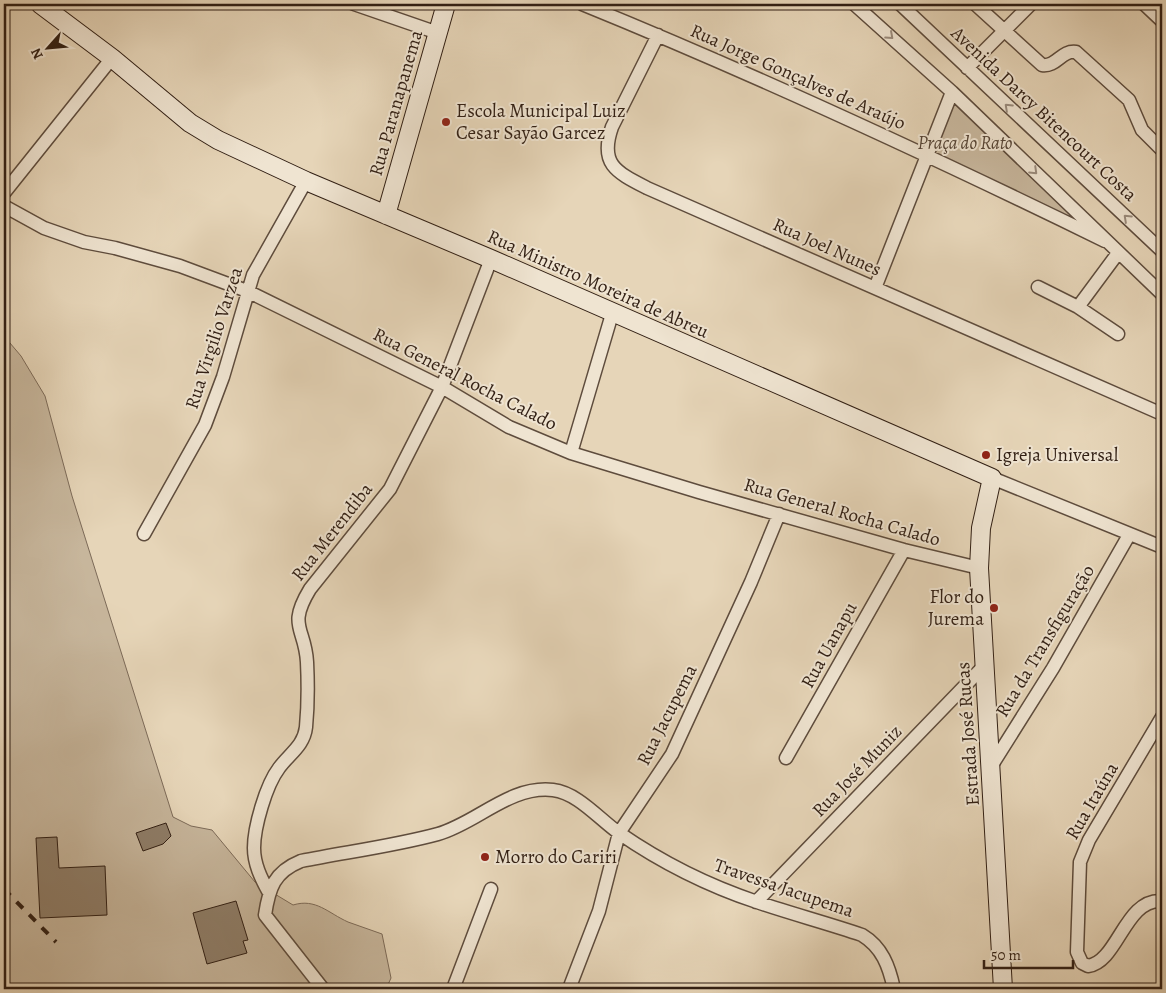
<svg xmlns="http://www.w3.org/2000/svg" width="1166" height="993" font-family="Alegreya,serif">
<rect width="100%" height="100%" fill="#e6d5b8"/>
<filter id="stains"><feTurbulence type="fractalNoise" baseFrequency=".004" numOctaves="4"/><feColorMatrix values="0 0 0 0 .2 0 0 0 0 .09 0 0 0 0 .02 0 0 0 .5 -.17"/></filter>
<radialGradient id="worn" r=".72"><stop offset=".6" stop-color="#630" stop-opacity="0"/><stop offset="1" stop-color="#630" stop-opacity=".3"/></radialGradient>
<path fill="#c7b69c" stroke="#7c6a58" d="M952,96L1095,234L933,154Z
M4,336L21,356L45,396L72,496L173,817L191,826L212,830L255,882L293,905C316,898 328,913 348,922C359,926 371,930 382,934L391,978L386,989H4Z"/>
<path fill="#8f7e69" stroke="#311f14" d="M166,823L171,836L163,844L143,851L136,833Z
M57,837L59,868L105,866L107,915L40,918L36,838Z
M236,901L248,940L243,941L247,953L207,964L193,913Z"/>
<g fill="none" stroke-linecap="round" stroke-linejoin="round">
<g stroke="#5e4c3d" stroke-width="15">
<path id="street" d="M354,4L438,33
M582,4C759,76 933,157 1105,241
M854,4L952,92L1162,294
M900,4L1162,251
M975,4L1042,65C1057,67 1061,50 1076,52L1129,100L1142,130L1162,150
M1144,4L1162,21
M4,5L5,4
M658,35L612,127C599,164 616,172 647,188L1162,414
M967,68L1031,4
M4,193L112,58
M4,206L44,228L84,242L115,248L180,266L247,291L442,387L509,427L571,453L699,492L904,550L979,568
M1038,287L1078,307L1118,334
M875,288L952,92
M1078,307L1118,253
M571,453L612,314
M992,478L1162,547
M144,534L205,425L223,377L253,275L306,181
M1162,717L1089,840L1080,862L1077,952L1082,963L1088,966C1118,962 1125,898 1162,901
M786,758L904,550
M992,765L1053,668L1129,535
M268,891C261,878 254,864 254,848C254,827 266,785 279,768C289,754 304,746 306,727C308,706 308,682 307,662C305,627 287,627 310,589L390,489L442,387L491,259
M756,902L985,665
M323,989L265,915C269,888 274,872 301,861C346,852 394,846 438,834C477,823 510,785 553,790C578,793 599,819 619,833C661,862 709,886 757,902C792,914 827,923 862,935C882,947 889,966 894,989
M453,989L491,889
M569,989L599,911L619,833L672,754L751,582L779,514"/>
</g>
<g stroke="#311f14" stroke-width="20">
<path id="secondary" d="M40,4L112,58L190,123L218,140L306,181L491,259L992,478L981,528L979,568L1003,989
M386,215L446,4"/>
</g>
<use href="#street" stroke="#efe4d1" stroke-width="12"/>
<use href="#secondary" stroke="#efe4d1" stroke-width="18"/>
<path stroke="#311f14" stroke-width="4" stroke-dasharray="9 9" stroke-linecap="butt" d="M4,889L56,942"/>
</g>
<defs><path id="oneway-chevron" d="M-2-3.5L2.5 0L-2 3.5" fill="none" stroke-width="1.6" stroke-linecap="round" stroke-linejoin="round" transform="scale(1.25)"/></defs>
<g stroke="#9a8b7c">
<use href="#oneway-chevron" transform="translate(890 36) rotate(42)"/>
<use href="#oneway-chevron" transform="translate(1008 107) rotate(-137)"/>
<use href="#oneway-chevron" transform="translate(1034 171) rotate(44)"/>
<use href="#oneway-chevron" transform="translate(1127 218) rotate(-137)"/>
</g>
<g fill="#8f2418" stroke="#efe4d1" stroke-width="2">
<circle cx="446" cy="122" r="5"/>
<circle cx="986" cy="455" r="5"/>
<circle cx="994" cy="608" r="5"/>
<circle cx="485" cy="857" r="5"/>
</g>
<g text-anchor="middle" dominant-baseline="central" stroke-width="4" stroke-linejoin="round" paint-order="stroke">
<g font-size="19" fill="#311f14" stroke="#efe4d1">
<text transform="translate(798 77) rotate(24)">Rua Jorge Gonçalves de Araújo</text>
<text transform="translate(396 103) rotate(-74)">Rua Paranapanema</text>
<text transform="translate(1044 114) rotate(43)">Avenida Darcy Bitencourt Costa</text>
<text transform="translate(827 247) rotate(24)">Rua Joel Nunes</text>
<text transform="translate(598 284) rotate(24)">Rua Ministro Moreira de Abreu</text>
<text transform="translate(214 338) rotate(-72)">Rua Virgilio Varzea</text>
<text transform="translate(465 379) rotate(27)">Rua General Rocha Calado</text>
<text transform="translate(842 512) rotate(16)">Rua General Rocha Calado</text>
<text transform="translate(332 532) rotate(-52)">Rua Merendiba</text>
<text transform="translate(1045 641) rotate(-59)">Rua da Transfiguração</text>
<text transform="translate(829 645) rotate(-61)">Rua Uanapu</text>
<text transform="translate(667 715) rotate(-63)">Rua Jacupema</text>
<text transform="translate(968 734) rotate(-94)">Estrada José Rucas</text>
<text transform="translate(857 771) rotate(-46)">Rua José Muniz</text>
<text transform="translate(1092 801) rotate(-60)">Rua Itaúna</text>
<text transform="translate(784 888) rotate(19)">Travessa Jacupema</text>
</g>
<g font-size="19" fill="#311f14" stroke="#efe4d1" text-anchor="start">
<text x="456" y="111">Escola Municipal Luiz<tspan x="456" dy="22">Cesar Sayão Garcez</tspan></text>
<text x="996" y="455">Igreja Universal</text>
<text x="984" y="597" text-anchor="end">Flor do<tspan x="984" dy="22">Jurema</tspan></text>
<text x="495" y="857">Morro do Cariri</text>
</g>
<g font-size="19" font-style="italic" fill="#564536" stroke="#efe4d1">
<text x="965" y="143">Praça do Rato</text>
</g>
</g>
<rect width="1166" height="993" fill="none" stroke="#e6d5b8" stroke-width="20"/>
<rect x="5" y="5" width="1156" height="983" fill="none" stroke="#311f14" stroke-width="2.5"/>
<rect x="10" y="10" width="1146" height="973" fill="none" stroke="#311f14"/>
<g transform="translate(48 48) rotate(243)" stroke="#efe4d1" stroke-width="4" paint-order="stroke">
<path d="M0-4L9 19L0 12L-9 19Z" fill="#311f14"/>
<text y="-8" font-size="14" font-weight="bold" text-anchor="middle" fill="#311f14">N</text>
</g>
<path d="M984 960v8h89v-8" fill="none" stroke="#311f14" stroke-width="2.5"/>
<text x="991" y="960" font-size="15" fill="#311f14" stroke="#efe4d1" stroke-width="4" paint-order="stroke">50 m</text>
<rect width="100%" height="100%" filter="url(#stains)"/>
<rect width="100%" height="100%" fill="url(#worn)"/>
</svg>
